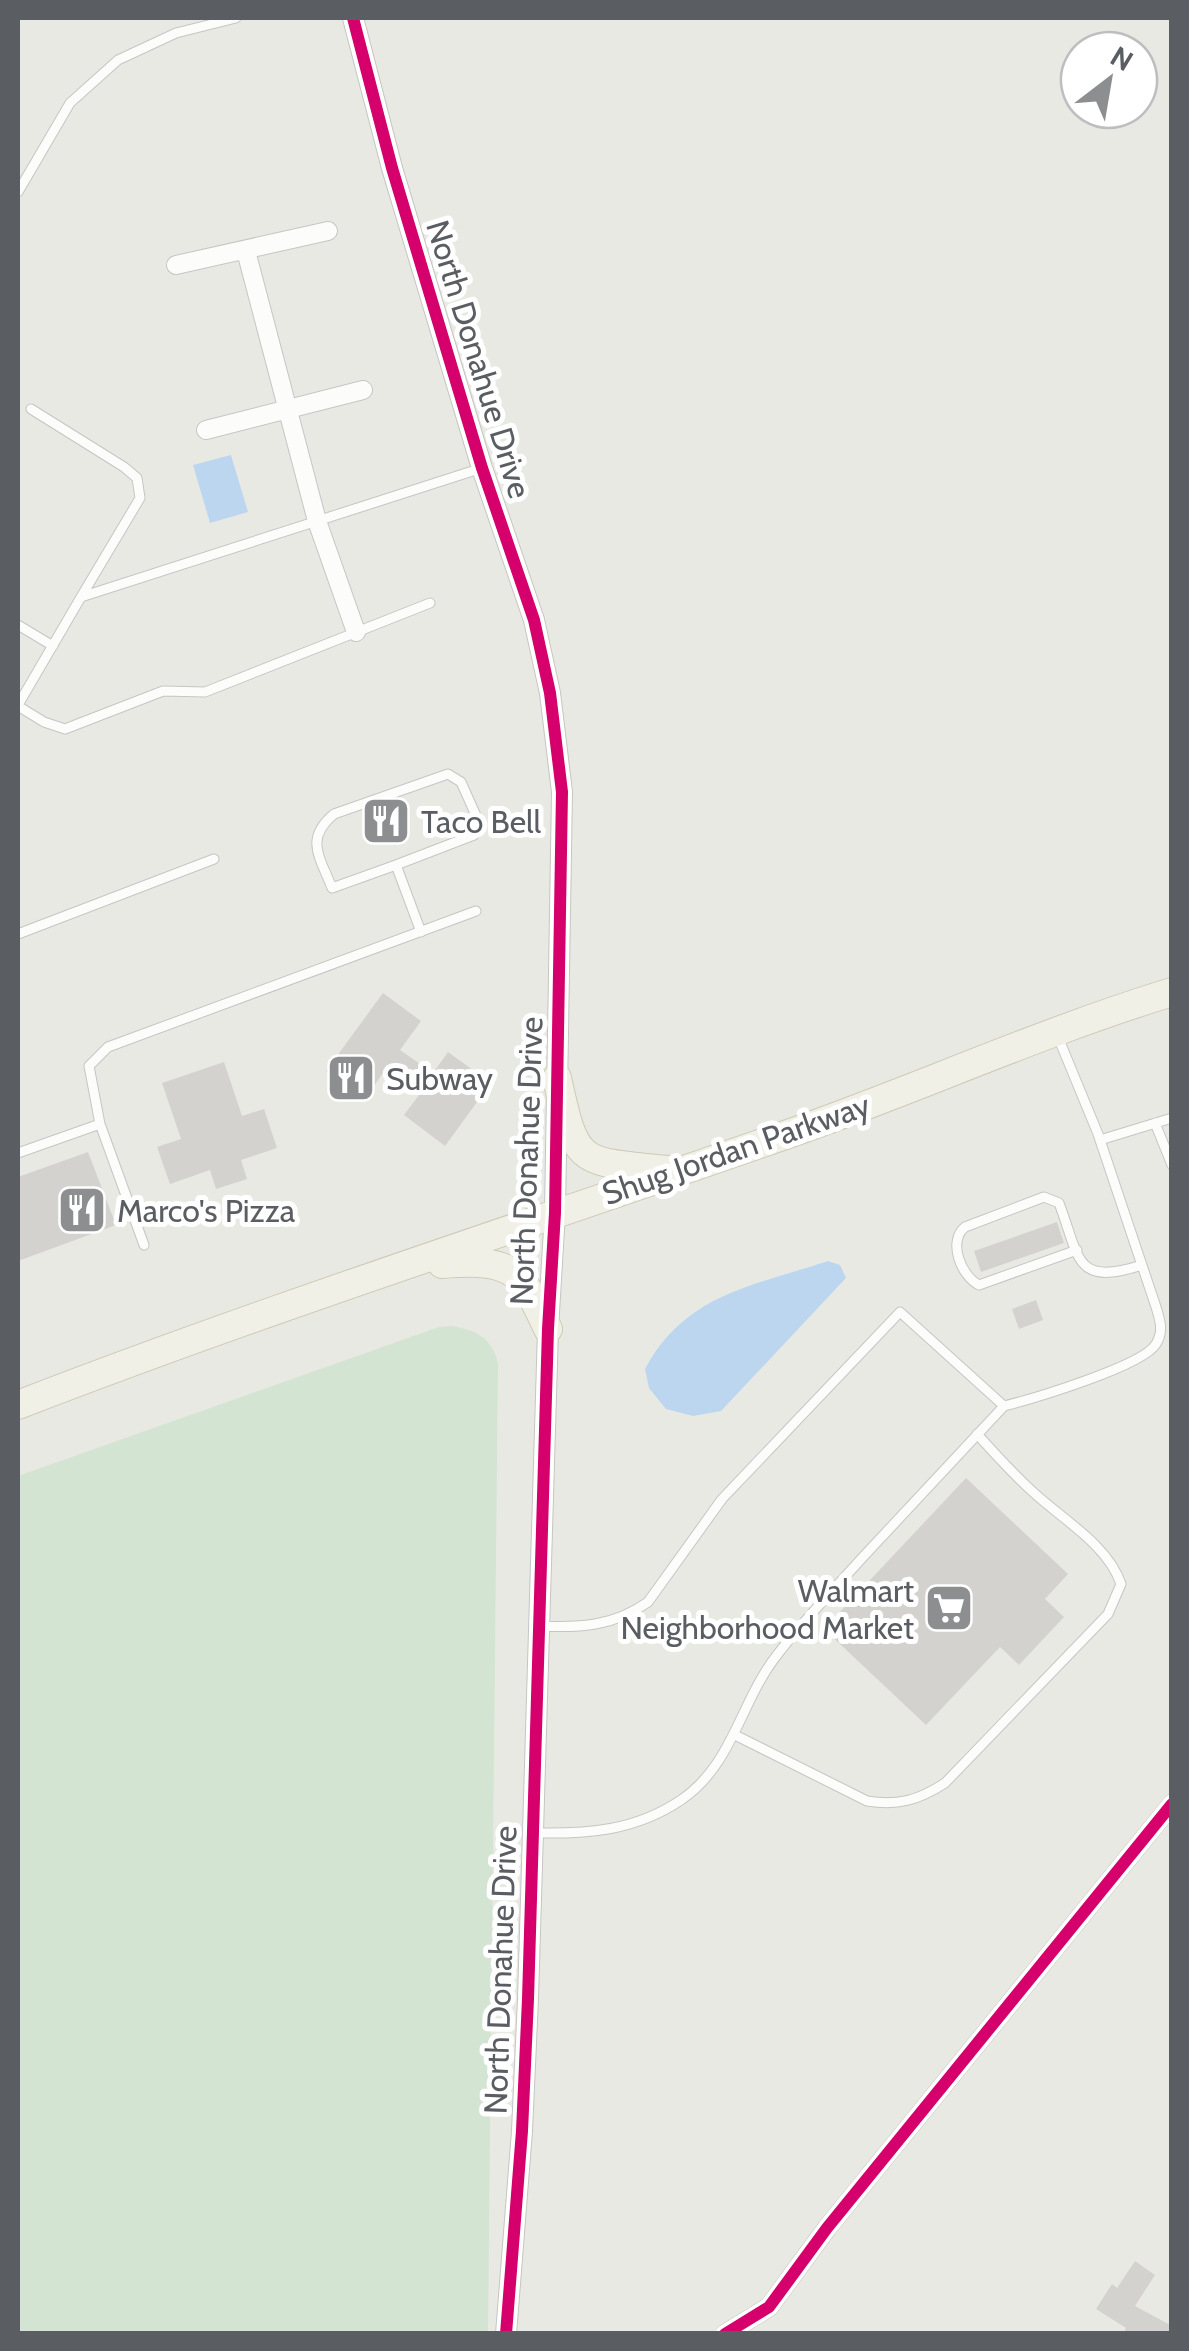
<svg xmlns="http://www.w3.org/2000/svg" width="1189" height="2351" font-family="Cabin,sans-serif">
<rect width="100%" height="100%" fill="#e9e9e4"/>
<path fill="#d3e4d2" d="M452,1326C476,1330 492,1338 498,1363L488,2333H18V1476L439,1327Z"/>
<path fill="#bcd6ef" d="M231,455L248,512L210,523L193,465Z
M828,1261L840,1265L846,1278L721,1411L693,1416L666,1409L649,1388L645,1369C685,1294 753,1286 828,1261Z"/>
<path fill="#d3d2cf" d="M383,993L421,1021L400,1050L433,1073L448,1052L491,1083L445,1146L404,1115L419,1095L385,1070L365,1099L326,1071Z
M224,1062L242,1116L264,1109L277,1148L241,1160L247,1179L216,1189L210,1170L170,1184L157,1147L181,1139L162,1083Z
M88,1152L116,1225L18,1261V1177Z
M1057,1222L1064,1243L981,1272L974,1251Z
M1036,1300L1043,1320L1019,1329L1012,1309Z
M966,1478L1068,1574L1045,1599L1064,1617L1019,1665L1000,1647L926,1725L824,1629Z
M1135,2261L1155,2275L1135,2306L1172,2326V2334H1123L1126,2328L1096,2309L1112,2284L1117,2288Z"/>
<g fill="none" stroke-linecap="round" stroke-linejoin="round">
<g stroke="#c5c5c5" stroke-width="11">
<path id="service" d="M18,192L70,103L118,60L176,33L236,18
M31,409L124,467L137,478L140,498L81,597
M18,625L53,646
M18,705L81,597L482,468
M18,706L44,722L65,729L163,691L205,692L430,603
M396,865L332,888C320,857 304,839 334,814L448,774L461,782L478,820L474,835L396,865L421,932
M18,934L214,859
M1155,1123L1172,1165
M1100,1140L1172,1118
M18,1153L100,1124
M144,1245L100,1124L89,1066L108,1047L476,911
M1077,1250L979,1285C960,1275 948,1241 965,1227L1044,1197L1059,1203C1080,1258 1074,1287 1142,1265
M540,1626C581,1628 614,1626 648,1602L722,1499L900,1312L1004,1406
M735,1735L867,1801C898,1806 919,1800 945,1783L1108,1614L1121,1584C1108,1545 1062,1519 1033,1492C1013,1474 995,1454 977,1434
M535,1833C588,1834 635,1831 681,1800C733,1765 740,1702 777,1655C803,1621 834,1589 863,1557C910,1507 957,1456 1004,1406C1032,1399 1143,1366 1156,1344C1164,1331 1160,1320 1156,1307L1098,1134L1058,1037"/>
</g>
<g stroke="#c5c5c5" stroke-width="20">
<path id="minor" d="M246,251L317,521L356,632
M176,265L328,231
M206,430L363,390
M725,2334L769,2307L827,2228L1172,1804"/>
</g>
<g stroke="#c5c5c5" stroke-width="22">
<path id="tertiary" d="M353,18L392,168L482,468L534,620L550,693L562,792L555,1213L548,1329L528,1999L522,2131L506,2334"/>
</g>
<g stroke="#cecab5" stroke-width="30">
<path id="primary" d="M557,1078C576,1167 579,1161 668,1170
M442,1264C513,1259 520,1268 548,1329
M18,1405C271,1307 531,1224 788,1134C917,1089 1041,1032 1172,992"/>
</g>
<use href="#service" stroke="#fcfcfb" stroke-width="9"/>
<use href="#minor" stroke="#fcfcfb" stroke-width="18"/>
<use href="#tertiary" stroke="#fcfcfb" stroke-width="20"/>
<use href="#primary" stroke="#f1f0e7" stroke-width="28"/>
<g stroke="#fff" stroke-width="19">
<path id="cycleway" d="M353,18L392,168L482,468L534,620L550,693L562,792L555,1213L548,1329L528,1999L522,2131L506,2334
M725,2334L769,2307L827,2228L1172,1804"/>
</g>
<use href="#cycleway" stroke="#d6006c" stroke-width="12"/>
</g>
<defs>
<g id="restaurant-square" transform="scale(2.5)"><rect x="-9" y="-9" width="18" height="18" rx="4" fill="#8c8e8f" stroke="#fff"/><path d="M-5-6h1v4h1v-4h1v4h1v-4h1v5L-1.5 .5V6h-2V.5L-5-1ZM5-6V6H3V1.5H1.5Q1.5-4 5-6Z" fill="#fff"/></g>
<g id="supermarket-square" transform="scale(2.5)"><rect x="-9" y="-9" width="18" height="18" rx="4" fill="#8c8e8f" stroke="#fff"/><path d="M-6-5.5h2.5l.6 2H6L4.5 2H-2.5L-4.4-4H-6ZM-1.5 3.2a1.3 1.3 0 1 0 .1 0ZM3 3.2a1.3 1.3 0 1 0 .1 0Z" fill="#fff"/></g>
</defs>
<g fill-rule="evenodd">
<use href="#restaurant-square" x="386" y="821"/>
<use href="#restaurant-square" x="351" y="1078"/>
<use href="#restaurant-square" x="82" y="1210"/>
<use href="#supermarket-square" x="949" y="1608"/>
</g>
<g text-anchor="middle" dominant-baseline="central" stroke-width="10" stroke-linejoin="round" paint-order="stroke">
<g font-size="32" fill="#5a5d61" stroke="#fff">
<text transform="translate(479 359) rotate(73)">North Donahue Drive</text>
<text transform="translate(736 1149) rotate(-19)">Shug Jordan Parkway</text>
<text transform="translate(526 1161) rotate(-88)">North Donahue Drive</text>
<text transform="translate(500 1970) rotate(-88)">North Donahue Drive</text>
</g>
<g font-size="32" fill="#5a5d61" stroke="#fff" text-anchor="start">
<text x="421" y="821">Taco Bell</text>
<text x="386" y="1078">Subway</text>
<text x="117" y="1210">Marco's Pizza</text>
<text x="914" y="1590" text-anchor="end">Walmart<tspan x="914" dy="37">Neighborhood Market</tspan></text>
</g>
</g>
<rect width="1189" height="2351" fill="none" stroke="#5a5d61" stroke-width="40"/>
<g transform="translate(1109 80) rotate(31)"><circle r="48" fill="#ffffff" stroke="#bdbec0" stroke-width="2.5"/>
<path d="M0-8L18 38L0 25L-18 38Z" fill="#8c8e8f"/>
<text y="-15" font-size="28" font-weight="bold" text-anchor="middle" fill="#5a5d61">N</text>
</g>
</svg>
